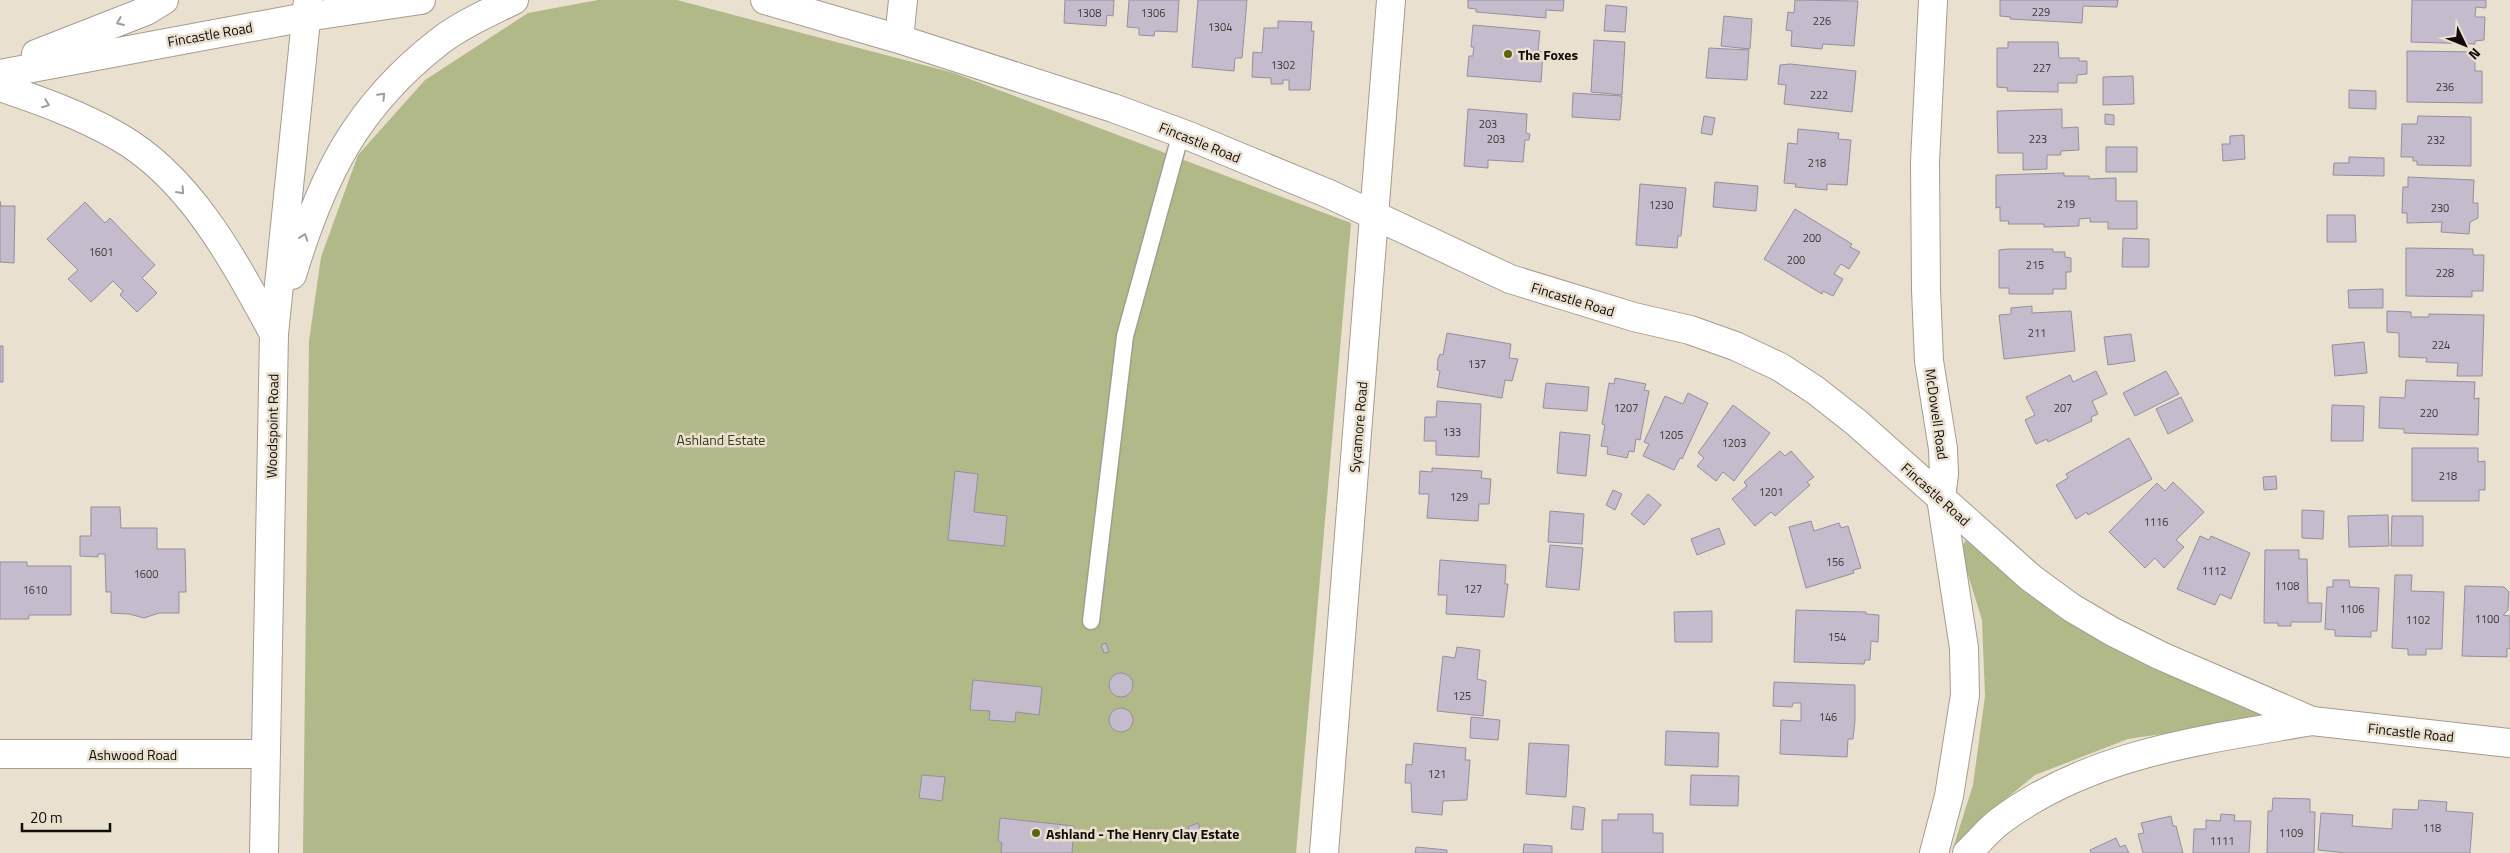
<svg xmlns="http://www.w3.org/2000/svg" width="2510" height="853" font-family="'Titillium Web',sans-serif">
<rect width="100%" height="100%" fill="#eae0d0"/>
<path fill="#b2b988" d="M598,0H677L954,73L1351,223L1296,853H303L309,341L321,257L358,155L425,80L528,13Z
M1966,540L2035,599L2107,643L2266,704L2268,718L2128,739L2035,775L1980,820L1955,852L1953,848L1973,785L1985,696L1982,620L1964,562L1962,546Z"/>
<path fill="#c4bccc" stroke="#958e9d" d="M1065,0H1114L1113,16L1107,15L1106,26L1064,23Z
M1129,0H1179L1177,32L1155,31L1154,36L1139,35V28L1127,27Z
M1198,0H1247L1242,58H1235L1234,71L1192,67Z
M1468,0H1564L1563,11L1546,10V18L1476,12V9L1468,8Z
M1795,0L1858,1L1854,46L1823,44L1822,49L1791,46L1792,31L1786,30L1788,12L1794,13Z
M2000,0H2118L2117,7L2083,6L2082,23L2010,19L2011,17L2000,16Z
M2412,0H2486V8L2476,7L2475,17H2485L2484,40L2475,41V44L2411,42Z
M1606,5L1627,7L1625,32L1604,31Z
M1724,16L1752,19L1750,49L1721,46Z
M1278,21L1312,22L1311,31H1314L1310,90H1289V80H1283V84H1271V78L1252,77L1253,52L1262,53L1264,28H1278Z
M1473,25L1540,31L1538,51L1543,52L1541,82L1467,76L1469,56H1473V53L1474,47H1471Z
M1594,40L1625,42L1622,95L1591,92Z
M2008,42H2058L2059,58H2079V61H2087V74L2077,75V83H2058V92L2007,91L2008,88L1997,87V48H2008Z
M1709,48L1749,50L1747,80L1706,78Z
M2407,51L2475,52V71H2482V103L2407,102Z
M1790,64L1856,71L1852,112L1784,104L1786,85L1778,84L1780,65Z
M2133,76L2134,104L2103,105V77Z
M2349,90L2376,91V109L2349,108Z
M1573,93L1622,96L1620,120L1572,117Z
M1468,109L1527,114L1526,133L1530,134L1529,140H1525L1523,162L1488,160V168L1464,166Z
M2062,109V128L2078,127L2079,150L2061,151V155H2047V169L2023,170V153H1998L1997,111Z
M2105,114L2114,115V125L2105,124Z
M1704,116L1715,118L1712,135L1701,133Z
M2418,116L2471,117V166L2417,165V161H2413V157H2401L2402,124H2417Z
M1798,129L1839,133L1838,139L1851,140L1847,185L1827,184V190L1795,187L1796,184L1784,183L1788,143L1797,144Z
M2244,135L2245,159L2223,161L2222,144H2230V136Z
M2106,147H2137V172H2106Z
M2349,157L2384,158V176L2333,175L2334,163H2349Z
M2064,173V176H2089V179L2116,178V201H2137V229H2108V222H2090V218L2079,219V226L2044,227V224H2008L2009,221H2000V207L1996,208V175Z
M2408,177L2474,180L2473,203H2478V218L2470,222L2469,234L2441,232L2442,222L2407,223V213H2402L2403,187H2408Z
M1715,182L1758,186L1756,211L1713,207Z
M1640,184L1686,188L1681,236H1678L1677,248L1636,245Z
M0,201L1,206H15L14,263L0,262Z
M85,202L105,223L110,218L155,265L142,278L157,293L137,312L120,295L123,291L113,281L91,302L68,279L78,270L47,239Z
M1795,209L1852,244L1850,247L1860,252L1849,269L1841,264L1834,274L1843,279L1833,296L1823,291L1822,294L1764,259Z
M2327,215H2355L2356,242H2327Z
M2123,238L2149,239V267H2122Z
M2406,248L2473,249V255H2484L2483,291H2472V297L2406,296Z
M2008,249H2053V252H2065V257L2071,258V272H2066V289H2053V294H2009V288H1999V250Z
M2383,289V308H2349L2348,290Z
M2032,306V313L2071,311L2075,351L2004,359L1999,315L2011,314V308Z
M2387,311L2411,312V317H2429V314L2484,315L2482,376H2457L2458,363L2426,362L2427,358L2399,357V333L2387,332Z
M1447,333L1511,344L1509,358L1518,359L1512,381L1505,380L1502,398L1437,387L1440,371L1437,370L1438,359L1440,354L1443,355Z
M2131,334L2135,361L2108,365L2104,337Z
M2364,342L2367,373L2335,376L2332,345Z
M0,346H3V382H0Z
M2096,371L2107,394L2092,401L2098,414L2091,417L2092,421L2048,442L2047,439L2036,444L2025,420L2035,415L2026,397L2070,375L2073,382Z
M2166,371L2179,394L2135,416L2123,393Z
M1615,378L1646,384L1644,390L1649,391L1640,440L1636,439L1634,452L1629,451L1627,458L1607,454L1608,447L1601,446L1605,425L1602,424L1609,383L1614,384Z
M2406,380L2475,382L2474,399L2479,398L2478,435L2404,433V429L2379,428L2380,397L2405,398Z
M1546,383L1589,387L1587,411L1543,408Z
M1688,393L1708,403L1683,457L1682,459L1680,458L1674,470L1643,456L1649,444L1644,442L1665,396L1683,404Z
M2181,397L2193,421L2168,434L2156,409Z
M1437,401L1481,404L1479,457L1436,455V441H1424L1425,417H1436Z
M1733,405L1770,433L1734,481L1723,472L1716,481L1697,466L1704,458L1698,453Z
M2332,405L2364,406L2363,441H2331Z
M1560,432L1590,435L1586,476L1557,473Z
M2129,438L2152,479L2088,515L2087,512L2076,519L2056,485L2068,478L2066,474Z
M2412,448H2478V462L2485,461V490H2479V501H2412Z
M1780,451L1785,456L1791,451L1814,477L1807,482L1810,485L1775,516L1771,512L1755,526L1732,499L1747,486L1744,482Z
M1432,468L1482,471L1481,478L1491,479L1489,504H1479L1478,521L1427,518L1429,494H1419L1420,471L1432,472Z
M955,471L978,474L974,512L1007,516L1004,546L948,540Z
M2276,476L2277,489L2264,490L2263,477Z
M2173,482L2204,512L2176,540L2184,547L2164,568L2155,558L2145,568L2109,532L2157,483L2165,491Z
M1613,490L1622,494L1615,510L1606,505Z
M1648,494L1661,505L1644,525L1631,514Z
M91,507H120L121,528H157V549H185L186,592H179V613H159L144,618L129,614L111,613V592H106L105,554H98V557L80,556V536H91Z
M2302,510L2324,511L2323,539L2302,538Z
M1550,511L1584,514L1582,544L1548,542Z
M2388,515L2389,546L2349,547L2348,516Z
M2392,516H2423V546H2391Z
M1811,521L1814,531L1839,523L1841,528L1848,526L1861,568L1853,570L1854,573L1806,588L1789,527Z
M1719,528L1725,544L1697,555L1691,539Z
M2200,536L2209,540L2211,536L2250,553L2231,599L2220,594L2215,605L2177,589Z
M1550,545L1583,548L1579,590L1546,587Z
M2265,550H2299V559H2307L2308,603H2322L2321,622H2291V626H2278V623H2264Z
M1440,560L1506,565L1505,584H1508L1504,617L1446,614L1447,595H1438Z
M0,562H27V566H71V615H29V619H0Z
M2395,575H2412L2411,591L2444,592L2442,649H2426V655H2408V649L2392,648Z
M2333,580H2349L2350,587L2379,588L2377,631H2371V637L2335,636V630L2325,629L2327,587H2333Z
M2465,586L2504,587L2509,592L2508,610L2503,615L2510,616V649L2507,648V657L2462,656Z
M1796,610L1866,612V614L1879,615L1878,642L1871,641L1870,660H1865L1864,664L1794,662Z
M1712,611V642H1675L1674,612Z
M1106,643L1109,652L1104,653L1101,645Z
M1457,647L1480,650L1477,679L1486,681L1483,716L1437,711L1443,656L1455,658Z
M1109 685a12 12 0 1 1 24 0a12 12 0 1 1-24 0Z
M973,680L1042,687L1039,715L1016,712L1015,722L989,720L990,711L970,710Z
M1774,682L1855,685V720L1853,739H1848L1847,757L1780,754L1781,720L1801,721V703H1793L1792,707L1773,706Z
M1109 720a12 12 0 1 1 24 0a12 12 0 1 1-24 0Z
M1471,717L1500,720L1498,740L1470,738Z
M1666,731L1719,733L1718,767L1665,765Z
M1414,743L1466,748L1465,760H1470L1467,800L1443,801L1442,815L1412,812L1411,783H1405L1406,764L1412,765Z
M1529,743L1569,745L1566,797L1526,794Z
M922,775L945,777L942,801L919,798Z
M1691,775L1739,776L1738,806L1690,805Z
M2273,798L2310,799V812H2315L2314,853H2267L2268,811H2272Z
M2419,800L2447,802L2446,811L2473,813L2470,853H2345L2318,850L2321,813L2353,815L2352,826L2392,829L2393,809L2418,810Z
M1573,806L1585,808L1583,830L1571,829Z
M1618,814H1653V833H1663V853H1602V820H1618Z
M2221,814L2235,815L2234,821H2251L2249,853H2193L2194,829H2206V820L2220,821Z
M2171,816L2173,826H2176L2183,853H2143L2138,834L2144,833L2141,823Z
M1000,818L1074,826L1072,853H1001L1002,843L998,841Z
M1198,823L1200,830L1191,834L1188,827Z
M2116,838L2120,847L2125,845L2129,853H2091L2090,850Z
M1524,844L1552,846V853H1523Z
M1416,847L1447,850V853H1415Z"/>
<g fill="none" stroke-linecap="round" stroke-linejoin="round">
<g stroke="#a69c8d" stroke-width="19">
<path id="service" d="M1091,621L1125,336L1181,133"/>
</g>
<g stroke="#a69c8d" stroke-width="30">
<path id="minor" d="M765,0L899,39L1113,108L1189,136L1329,194L1510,279L1634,317L1690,330L1735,346L1780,367L1815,390L1857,423L2031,578L2072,608L2113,632L2161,656L2312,721L2510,743
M1933,0L1925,162L1926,290L1929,361L1943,449L1944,474L1941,498L1964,648L1965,695L1949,796L1934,853
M899,39L903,0
M36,54L146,11L164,0
M0,74L306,17L421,0
M0,87C41,101 81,115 119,137C192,179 235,263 274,334
M292,275C322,176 356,106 440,41C462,24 490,12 514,0
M0,754H266
M264,853L274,334L308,0
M1324,853L1391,0
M1967,853C1978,843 1988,830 2000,821C2091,753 2203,740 2312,721"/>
</g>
<use href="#service" stroke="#fff" stroke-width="16"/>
<use href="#minor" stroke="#fff" stroke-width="28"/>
</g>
<defs><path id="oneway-chevron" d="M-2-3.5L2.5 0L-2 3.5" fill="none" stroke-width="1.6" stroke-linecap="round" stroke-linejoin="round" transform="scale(1.25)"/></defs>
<g stroke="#9f9e9c">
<use href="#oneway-chevron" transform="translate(120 22) rotate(157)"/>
<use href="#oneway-chevron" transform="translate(382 96) rotate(-46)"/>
<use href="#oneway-chevron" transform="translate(46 104) rotate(21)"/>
<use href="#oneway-chevron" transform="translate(181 191) rotate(48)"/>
<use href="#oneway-chevron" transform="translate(304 237) rotate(-71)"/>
</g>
<g fill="#5c6608" stroke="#eae0d0" stroke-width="2">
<circle cx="1508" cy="54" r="5"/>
<circle cx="1036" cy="833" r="5"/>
</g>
<g text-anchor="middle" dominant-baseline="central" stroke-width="5" stroke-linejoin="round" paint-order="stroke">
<g font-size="11" fill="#3d3838">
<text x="2041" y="12">229</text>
<text x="1089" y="13">1308</text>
<text x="1153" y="13">1306</text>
<text x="1822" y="21">226</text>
<text x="1220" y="27">1304</text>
<text x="1283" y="65">1302</text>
<text x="2042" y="68">227</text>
<text x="2445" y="87">236</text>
<text x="1819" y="95">222</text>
<text x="1488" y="124">203</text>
<text x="1496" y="139">203</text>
<text x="2038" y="139">223</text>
<text x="2436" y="140">232</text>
<text x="1817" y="163">218</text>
<text x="2066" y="204">219</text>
<text x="1661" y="205">1230</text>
<text x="2440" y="208">230</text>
<text x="1812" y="238">200</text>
<text x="101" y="252">1601</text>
<text x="1796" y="260">200</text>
<text x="2035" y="265">215</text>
<text x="2445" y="273">228</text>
<text x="2037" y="333">211</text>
<text x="2441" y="345">224</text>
<text x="1477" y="364">137</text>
<text x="1626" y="408">1207</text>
<text x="2063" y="408">207</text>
<text x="2429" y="413">220</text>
<text x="1452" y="432">133</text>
<text x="1671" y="435">1205</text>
<text x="1734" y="443">1203</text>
<text x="2448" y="476">218</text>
<text x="1771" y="492">1201</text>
<text x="1459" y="497">129</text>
<text x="2156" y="522">1116</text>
<text x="1835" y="562">156</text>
<text x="2214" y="571">1112</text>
<text x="146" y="574">1600</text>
<text x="2287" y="586">1108</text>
<text x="1473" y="589">127</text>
<text x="35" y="590">1610</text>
<text x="2352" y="609">1106</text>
<text x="2487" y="619">1100</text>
<text x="2418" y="620">1102</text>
<text x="1837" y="637">154</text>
<text x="1462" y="696">125</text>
<text x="1828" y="717">146</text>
<text x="1437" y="774">121</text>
<text x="2432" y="828">118</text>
<text x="2291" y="833">1109</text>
<text x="2222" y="841">1111</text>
</g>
<g font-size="14" fill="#100c07" stroke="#eae0d0">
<text transform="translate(210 34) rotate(-10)">Fincastle Road</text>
<text transform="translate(1200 142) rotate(22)">Fincastle Road</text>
<text transform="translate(1573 299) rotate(17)">Fincastle Road</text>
<text transform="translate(1937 414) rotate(82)">McDowell Road</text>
<text transform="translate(272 426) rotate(-89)">Woodspoint Road</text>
<text transform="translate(1358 427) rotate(-85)">Sycamore Road</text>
<text transform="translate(1936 494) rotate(42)">Fincastle Road</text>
<text transform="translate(2411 732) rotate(6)">Fincastle Road</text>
<text x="133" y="754">Ashwood Road</text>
</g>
<g font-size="14" font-weight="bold" fill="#100c07" stroke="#eae0d0" text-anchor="start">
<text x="1518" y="54">The Foxes</text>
<text x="1046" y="833">Ashland - The Henry Clay Estate</text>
</g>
<g font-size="14" fill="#373b18" stroke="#eae0d0">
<text x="721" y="439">Ashland Estate</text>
</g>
</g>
<g transform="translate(2465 45) rotate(133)" stroke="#eae0d0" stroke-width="4" paint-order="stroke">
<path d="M0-4L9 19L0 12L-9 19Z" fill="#100c07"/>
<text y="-8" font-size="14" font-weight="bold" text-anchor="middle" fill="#100c07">N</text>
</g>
<path d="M22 823v8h88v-8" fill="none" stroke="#100c07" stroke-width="2.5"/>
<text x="30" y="823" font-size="15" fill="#100c07" stroke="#eae0d0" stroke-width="4" paint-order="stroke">20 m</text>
</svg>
